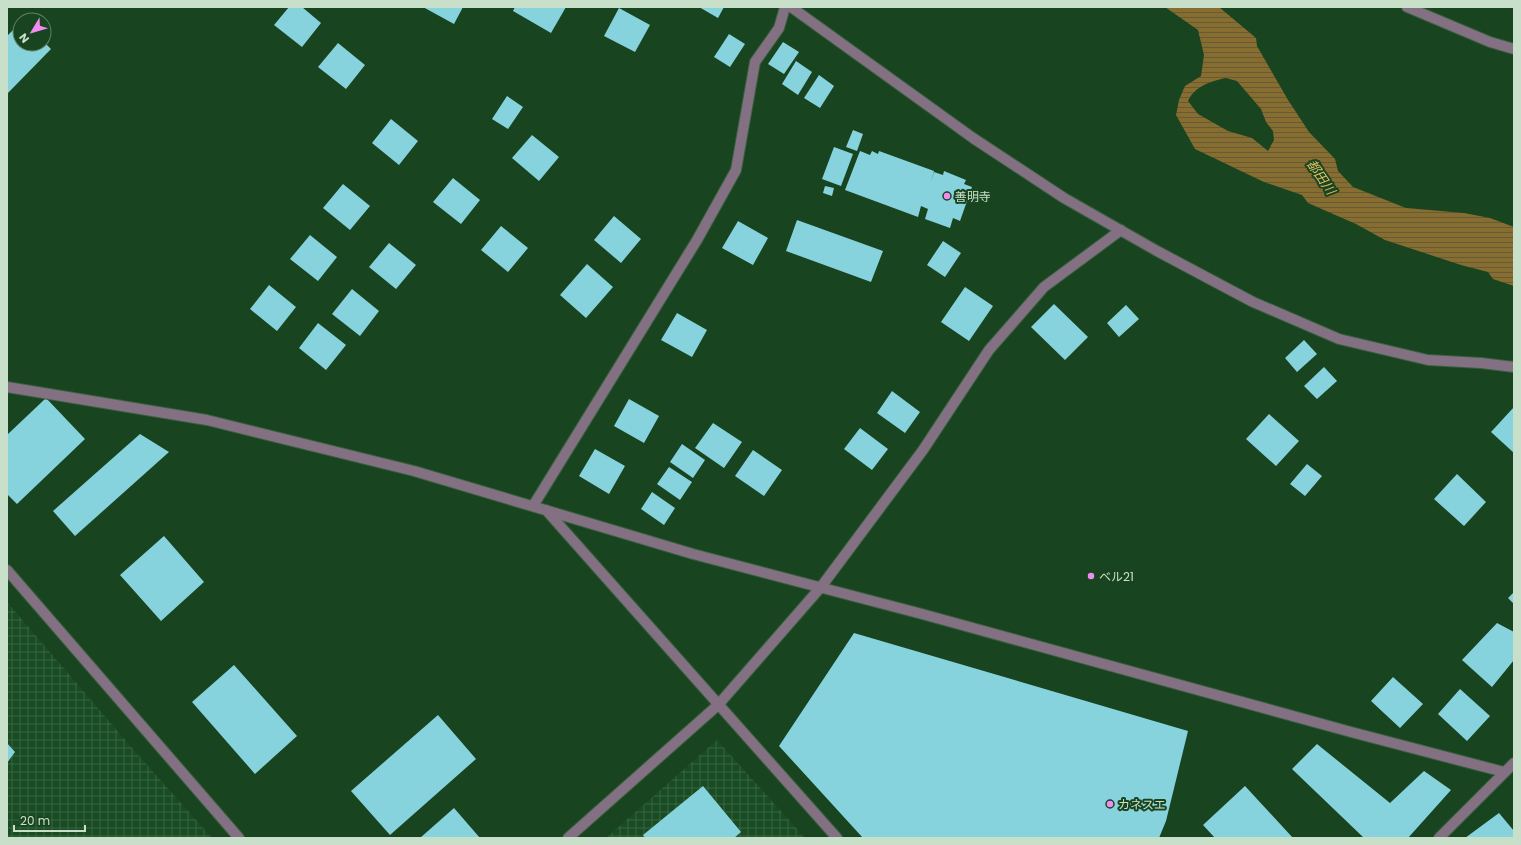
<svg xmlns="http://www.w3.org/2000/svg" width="1521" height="845" font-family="Poppins,'Noto Sans JP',sans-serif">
<defs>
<pattern id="industrial-grid" width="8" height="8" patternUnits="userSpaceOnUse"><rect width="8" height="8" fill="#194c22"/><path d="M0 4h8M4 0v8" fill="none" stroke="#396641"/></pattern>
<pattern id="water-rules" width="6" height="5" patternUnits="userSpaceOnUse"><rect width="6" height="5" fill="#876e30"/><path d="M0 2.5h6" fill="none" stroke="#655b36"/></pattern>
</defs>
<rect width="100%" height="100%" fill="#194420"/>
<path fill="url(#industrial-grid)" d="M7,602L132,748L212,838H7Z
M717,740L805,838H606Z"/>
<path fill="url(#water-rules)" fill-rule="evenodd" d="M1165,7H1219L1256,38L1257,46L1288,100L1309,132L1335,159L1338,171L1353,187L1406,208L1464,213L1490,218L1514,227V286L1493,279L1488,272L1461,265L1385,240L1356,224L1308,203L1302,195L1264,182L1195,149L1176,115L1179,100L1185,86L1201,76L1204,55L1198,30ZM1226,78L1237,81L1261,109L1266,122L1273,131L1274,140L1268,151L1252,138L1228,131L1198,114L1188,101C1195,86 1211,81 1226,78Z"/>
<path fill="#86d3de" d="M289,7H302L321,23L302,47L274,25Z
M423,7H463L454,24Z
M515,7H566L551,33L513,11Z
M699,7H724L718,18Z
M619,8L650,25L635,52L604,36Z
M20,23V44H44V42L51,49L7,94V36Z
M729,34L745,44L730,67L714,57Z
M783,42L799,52L784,74L768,64Z
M338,43L365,65L346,89L318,67Z
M796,61L812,72L798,95L782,84Z
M819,75L834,86L820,108L804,98Z
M507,96L523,107L508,129L492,119Z
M391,119L418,141L399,165L372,143Z
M853,130L863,134L857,151L846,147Z
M532,135L559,157L539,181L512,158Z
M834,147L853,154L841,186L822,179Z
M860,151L870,155L872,151L878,154L879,151L934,171L931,182L934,172L943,175L944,171L966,180L964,184L972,187L960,221L953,218L950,228L925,219L928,209L921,206L918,217L845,190Z
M453,178L480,200L461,224L433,202Z
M343,184L370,206L350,230L323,208Z
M825,186L834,188L832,196L823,193Z
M614,216L641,239L621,263L594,240Z
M797,220L883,251L871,282L786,251Z
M738,221L768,238L753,265L722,248Z
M501,226L528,248L508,272L481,250Z
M310,235L337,257L318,281L290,259Z
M943,241L961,253L945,277L927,265Z
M389,243L416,265L396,289L369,267Z
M587,264L613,287L586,318L560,295Z
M269,285L296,307L277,331L250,309Z
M965,287L993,306L969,341L941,322Z
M352,289L379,311L360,336L332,314Z
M1054,304L1088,337L1065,360L1031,327Z
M1126,305L1139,319L1119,337L1107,323Z
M677,313L707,330L692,357L661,340Z
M318,323L346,345L326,370L299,348Z
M1304,340L1317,354L1297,372L1285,358Z
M1324,367L1337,381L1317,399L1304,386Z
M892,391L920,412L905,433L877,413Z
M46,398L85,439L17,504L7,494V435Z
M629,399L659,416L644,443L614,426Z
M1514,407V453L1491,432Z
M1269,414L1299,441L1276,466L1246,439Z
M713,423L742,442L724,468L695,448Z
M860,428L888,449L872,470L844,449Z
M140,434L169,452L75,536L53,511Z
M682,444L705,460L693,478L670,462Z
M595,449L625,466L609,494L579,476Z
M753,450L782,470L764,496L735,476Z
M1307,464L1322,476L1305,496L1290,484Z
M669,467L692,482L680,500L657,484Z
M1457,474L1486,502L1464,526L1434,499Z
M652,492L675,508L664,525L641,509Z
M164,536L204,582L161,621L120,575Z
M1514,592V604L1508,598Z
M1497,623L1514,632V660L1492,687L1462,660Z
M854,633L1188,731L1166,821L1159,838H863L779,746Z
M234,665L297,736L255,774L192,702Z
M1393,677L1423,704L1400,728L1371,701Z
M1460,689L1490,716L1467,741L1438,714Z
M438,715L476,759L390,835L351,791Z
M7,743L15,752L7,763Z
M1317,744L1390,803L1424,771L1451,790L1408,838H1364L1292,769Z
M703,786L741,832L734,838H645L643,835Z
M1245,786L1293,838H1215L1203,825Z
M454,808L480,838H420Z
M1499,813L1514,831V838H1465Z"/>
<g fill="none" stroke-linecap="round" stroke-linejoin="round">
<g stroke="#38603f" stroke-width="12">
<path id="minor" d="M791,7L973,138L1064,198L1157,251L1253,302L1339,339L1428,360L1481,363L1514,367
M1407,7L1490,42L1514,49
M7,387L207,420L414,471L693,554L922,614L1351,732L1504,772
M533,506L697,240L736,170L755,62L779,28L785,7
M546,510L837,838
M7,570L239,838
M568,838L718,705L821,587L923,450L989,350L1044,287L1121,230
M1439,838L1514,763"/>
</g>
<use href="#minor" stroke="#837082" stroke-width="10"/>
</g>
<g fill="#f28af3" stroke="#194420" stroke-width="1.5">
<circle cx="947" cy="196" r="4"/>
<circle cx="1091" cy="576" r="4"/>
<circle cx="1110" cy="804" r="4"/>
</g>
<g text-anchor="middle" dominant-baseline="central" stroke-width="4" stroke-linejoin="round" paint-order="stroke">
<g font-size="12" fill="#c8e0ca" stroke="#194420" text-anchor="start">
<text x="955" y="196">善明寺</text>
<text x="1099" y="576">ベル21</text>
<text x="1118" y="804">カネスエ</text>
</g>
<g font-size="13" font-style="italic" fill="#e3bd64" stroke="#194420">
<text transform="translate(1321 177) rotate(55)">都田川</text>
</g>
</g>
<rect width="1521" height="845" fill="none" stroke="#c8e0ca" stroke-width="16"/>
<g transform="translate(32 32) rotate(232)"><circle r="19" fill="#194420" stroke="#5f8264"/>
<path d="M0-3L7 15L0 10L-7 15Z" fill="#f28af3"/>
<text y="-6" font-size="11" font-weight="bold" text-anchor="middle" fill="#c8e0ca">N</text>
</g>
<path d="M14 825v6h71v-6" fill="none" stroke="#c8e0ca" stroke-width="2"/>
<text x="20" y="825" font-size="12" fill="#c8e0ca" stroke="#194420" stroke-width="3" paint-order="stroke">20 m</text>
</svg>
